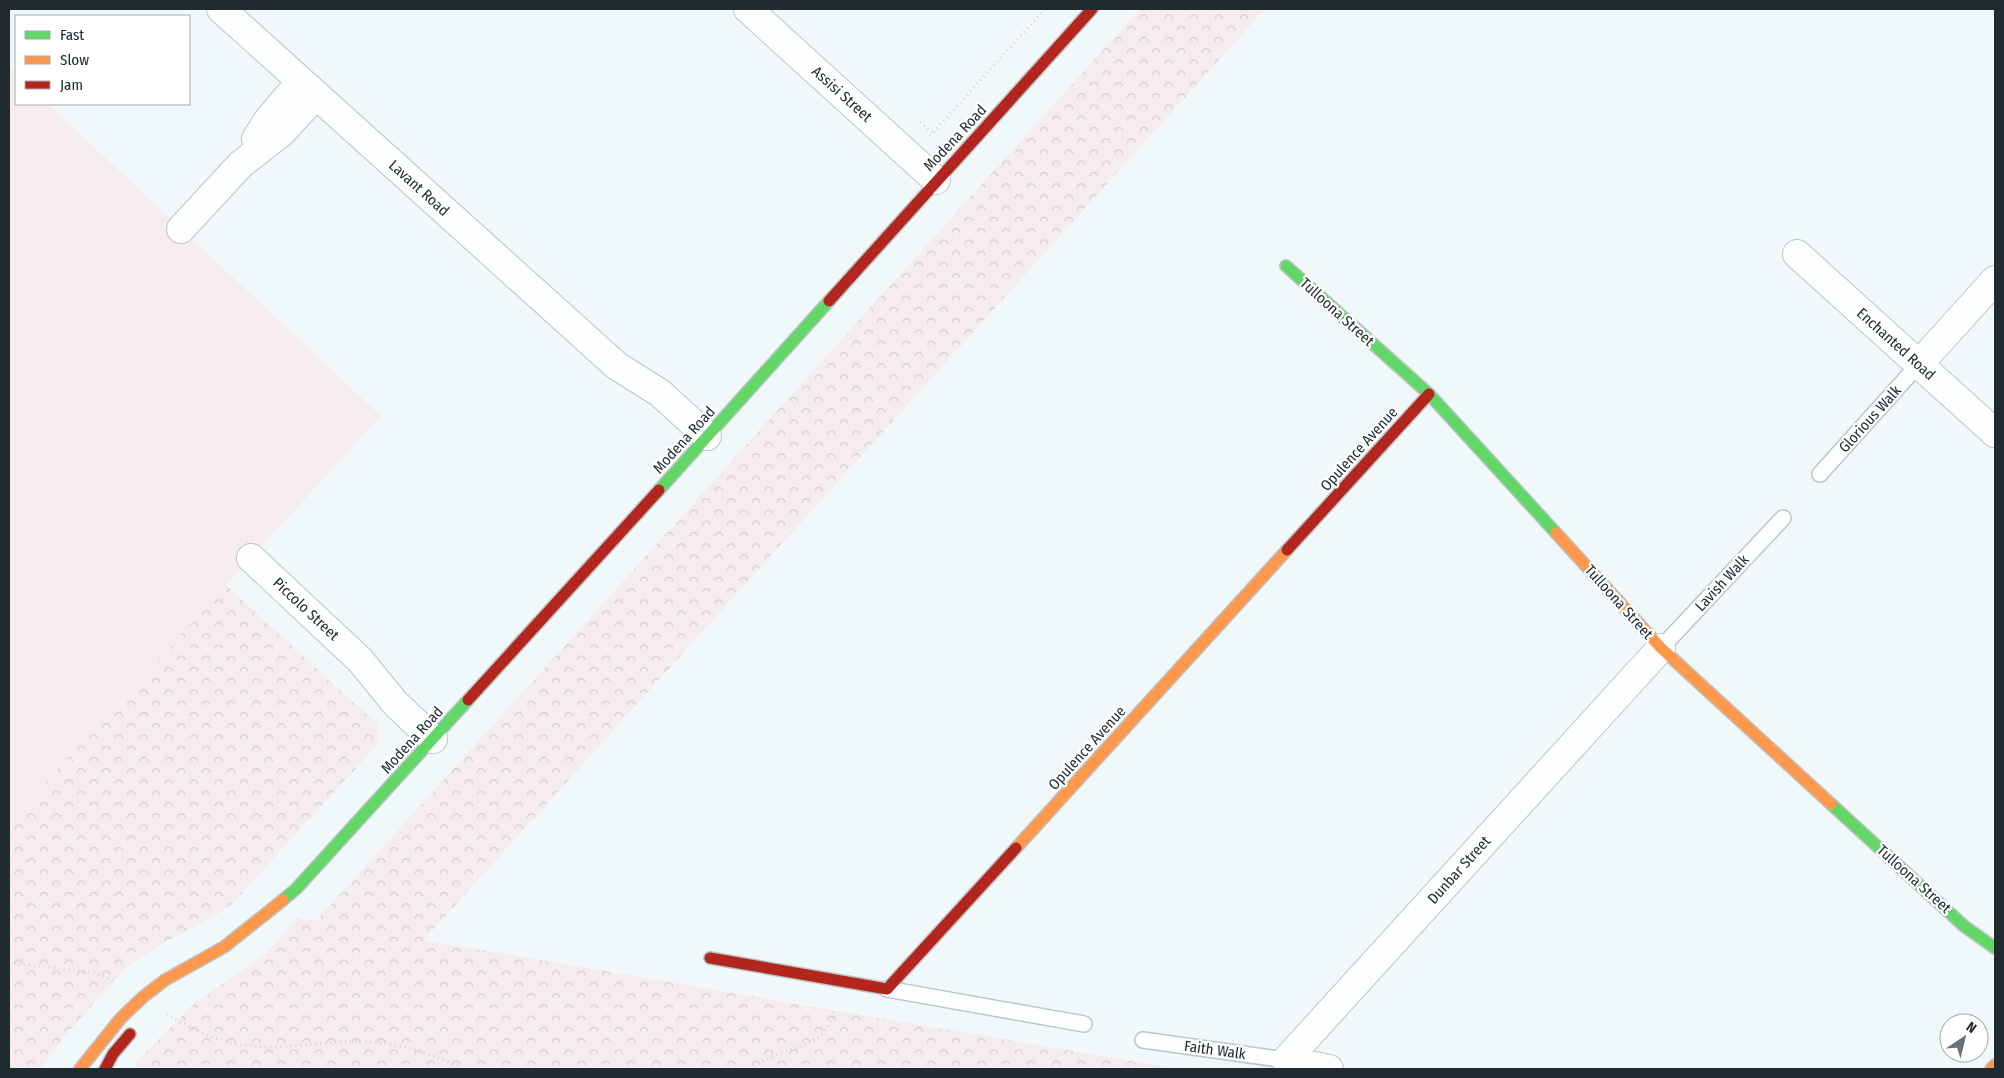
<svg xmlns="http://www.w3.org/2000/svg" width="2004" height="1078" font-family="'Fira Sans Condensed',sans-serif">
<defs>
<pattern id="park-crowns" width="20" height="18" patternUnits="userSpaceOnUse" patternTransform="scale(1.25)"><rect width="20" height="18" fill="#f6ecee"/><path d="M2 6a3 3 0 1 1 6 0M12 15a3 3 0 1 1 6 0" fill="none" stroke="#d3cbcc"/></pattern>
</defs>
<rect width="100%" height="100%" fill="#f1f8fa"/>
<path fill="#f6ecee" d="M9,67L16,74V104H48L381,416L9,822Z"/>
<path fill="url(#park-crowns)" d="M1140,9H1265L424,940L1177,1069H135L136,1062L194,1004L266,953L297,918L316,921Z
M226,585L377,724L378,744L231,905L208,920L163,943L128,966L63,1038L42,1068L9,1069V822Z"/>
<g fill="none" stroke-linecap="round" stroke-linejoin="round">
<g stroke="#bdc5c8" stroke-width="18">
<path id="lane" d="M1820,474L1919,364
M1661,648L1783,518
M887,989L1084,1024
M1143,1040L1286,1060"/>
</g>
<g stroke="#bdc5c8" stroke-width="30">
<path id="street" d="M221,9L617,366L660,393L707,436
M748,9L936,180
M256,139L268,120L301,81
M181,229L241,164L281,133L316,95
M1797,254L1995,433
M1919,364L1995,280
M251,558L360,660L395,703L433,739
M1329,1069L1286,1060L1661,648"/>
</g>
<g stroke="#bdc5c8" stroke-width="14">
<path id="fast" d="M1286,266L1429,394L1556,533
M659,490L829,301
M1831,804L1964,926L1995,948
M283,900L296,889L468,700"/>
</g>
<g stroke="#bdc5c8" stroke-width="14">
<path id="slow" d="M1556,533L1661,648L1831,804
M1016,848L1287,550
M80,1069L121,1018L143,997L165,980L224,947L283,900
M1991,1069L1995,1065"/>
</g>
<g stroke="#bdc5c8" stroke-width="14">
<path id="jam" d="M829,301L1092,9
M1287,550L1429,394
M468,700L659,490
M710,958L887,989L1016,848
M105,1069L113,1054L130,1034"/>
</g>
<path stroke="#d2d5d6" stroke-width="3" stroke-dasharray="1 4" stroke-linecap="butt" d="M920,122L933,133
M930,136L1045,9
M9,963L92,972L116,982
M167,1014C190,1029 219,1042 245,1045C286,1051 327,1039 368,1042C401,1044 434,1054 463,1069
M750,1069C779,1044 827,1054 834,1009"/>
<use href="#lane" stroke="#fdfefe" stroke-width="15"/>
<use href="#street" stroke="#fdfefe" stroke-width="28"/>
<use href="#fast" stroke="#63d668" stroke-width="11"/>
<use href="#slow" stroke="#ff974d" stroke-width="11"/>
<use href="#jam" stroke="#b3261e" stroke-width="11"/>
</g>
<g text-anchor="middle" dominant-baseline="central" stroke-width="4.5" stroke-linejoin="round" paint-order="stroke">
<g font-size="15" fill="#202b30" stroke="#fff">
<text transform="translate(842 94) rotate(42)">Assisi Street</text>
<text transform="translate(955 138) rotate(-47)">Modena Road</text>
<text transform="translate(419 188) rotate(42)">Lavant Road</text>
<text transform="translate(1337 312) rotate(42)">Tulloona Street</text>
<text transform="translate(1896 344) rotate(42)">Enchanted Road</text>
<text transform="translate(1870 419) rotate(-48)">Glorious Walk</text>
<text transform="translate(684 440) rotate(-48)">Modena Road</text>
<text transform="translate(1359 449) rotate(-48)">Opulence Avenue</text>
<text transform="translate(1722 583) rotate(-47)">Lavish Walk</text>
<text transform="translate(1619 602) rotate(48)">Tulloona Street</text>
<text transform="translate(306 609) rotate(43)">Piccolo Street</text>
<text transform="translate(412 740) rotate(-48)">Modena Road</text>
<text transform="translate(1087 748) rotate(-48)">Opulence Avenue</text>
<text transform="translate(1459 870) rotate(-48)">Dunbar Street</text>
<text transform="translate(1914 879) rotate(42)">Tulloona Street</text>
<text transform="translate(1215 1050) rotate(8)">Faith Walk</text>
</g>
</g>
<rect width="2004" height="1078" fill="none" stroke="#202b30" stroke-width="20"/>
<rect x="15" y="15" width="175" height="90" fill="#ffffff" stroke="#a6aaac"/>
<rect x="25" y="31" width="25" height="8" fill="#63d668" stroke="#a6aaac"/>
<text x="60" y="40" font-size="15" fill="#202b30">Fast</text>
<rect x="25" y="56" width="25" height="8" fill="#ff974d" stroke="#a6aaac"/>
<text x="60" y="65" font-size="15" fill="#202b30">Slow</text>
<rect x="25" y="81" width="25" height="8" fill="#b3261e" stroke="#a6aaac"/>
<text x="60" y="90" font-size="15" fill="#202b30">Jam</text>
<g transform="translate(1964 1038) rotate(35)"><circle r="24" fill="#ffffff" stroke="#a6aaac"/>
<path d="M0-4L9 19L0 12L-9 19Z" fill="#697377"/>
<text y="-8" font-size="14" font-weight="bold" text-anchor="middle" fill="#202b30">N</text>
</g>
</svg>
